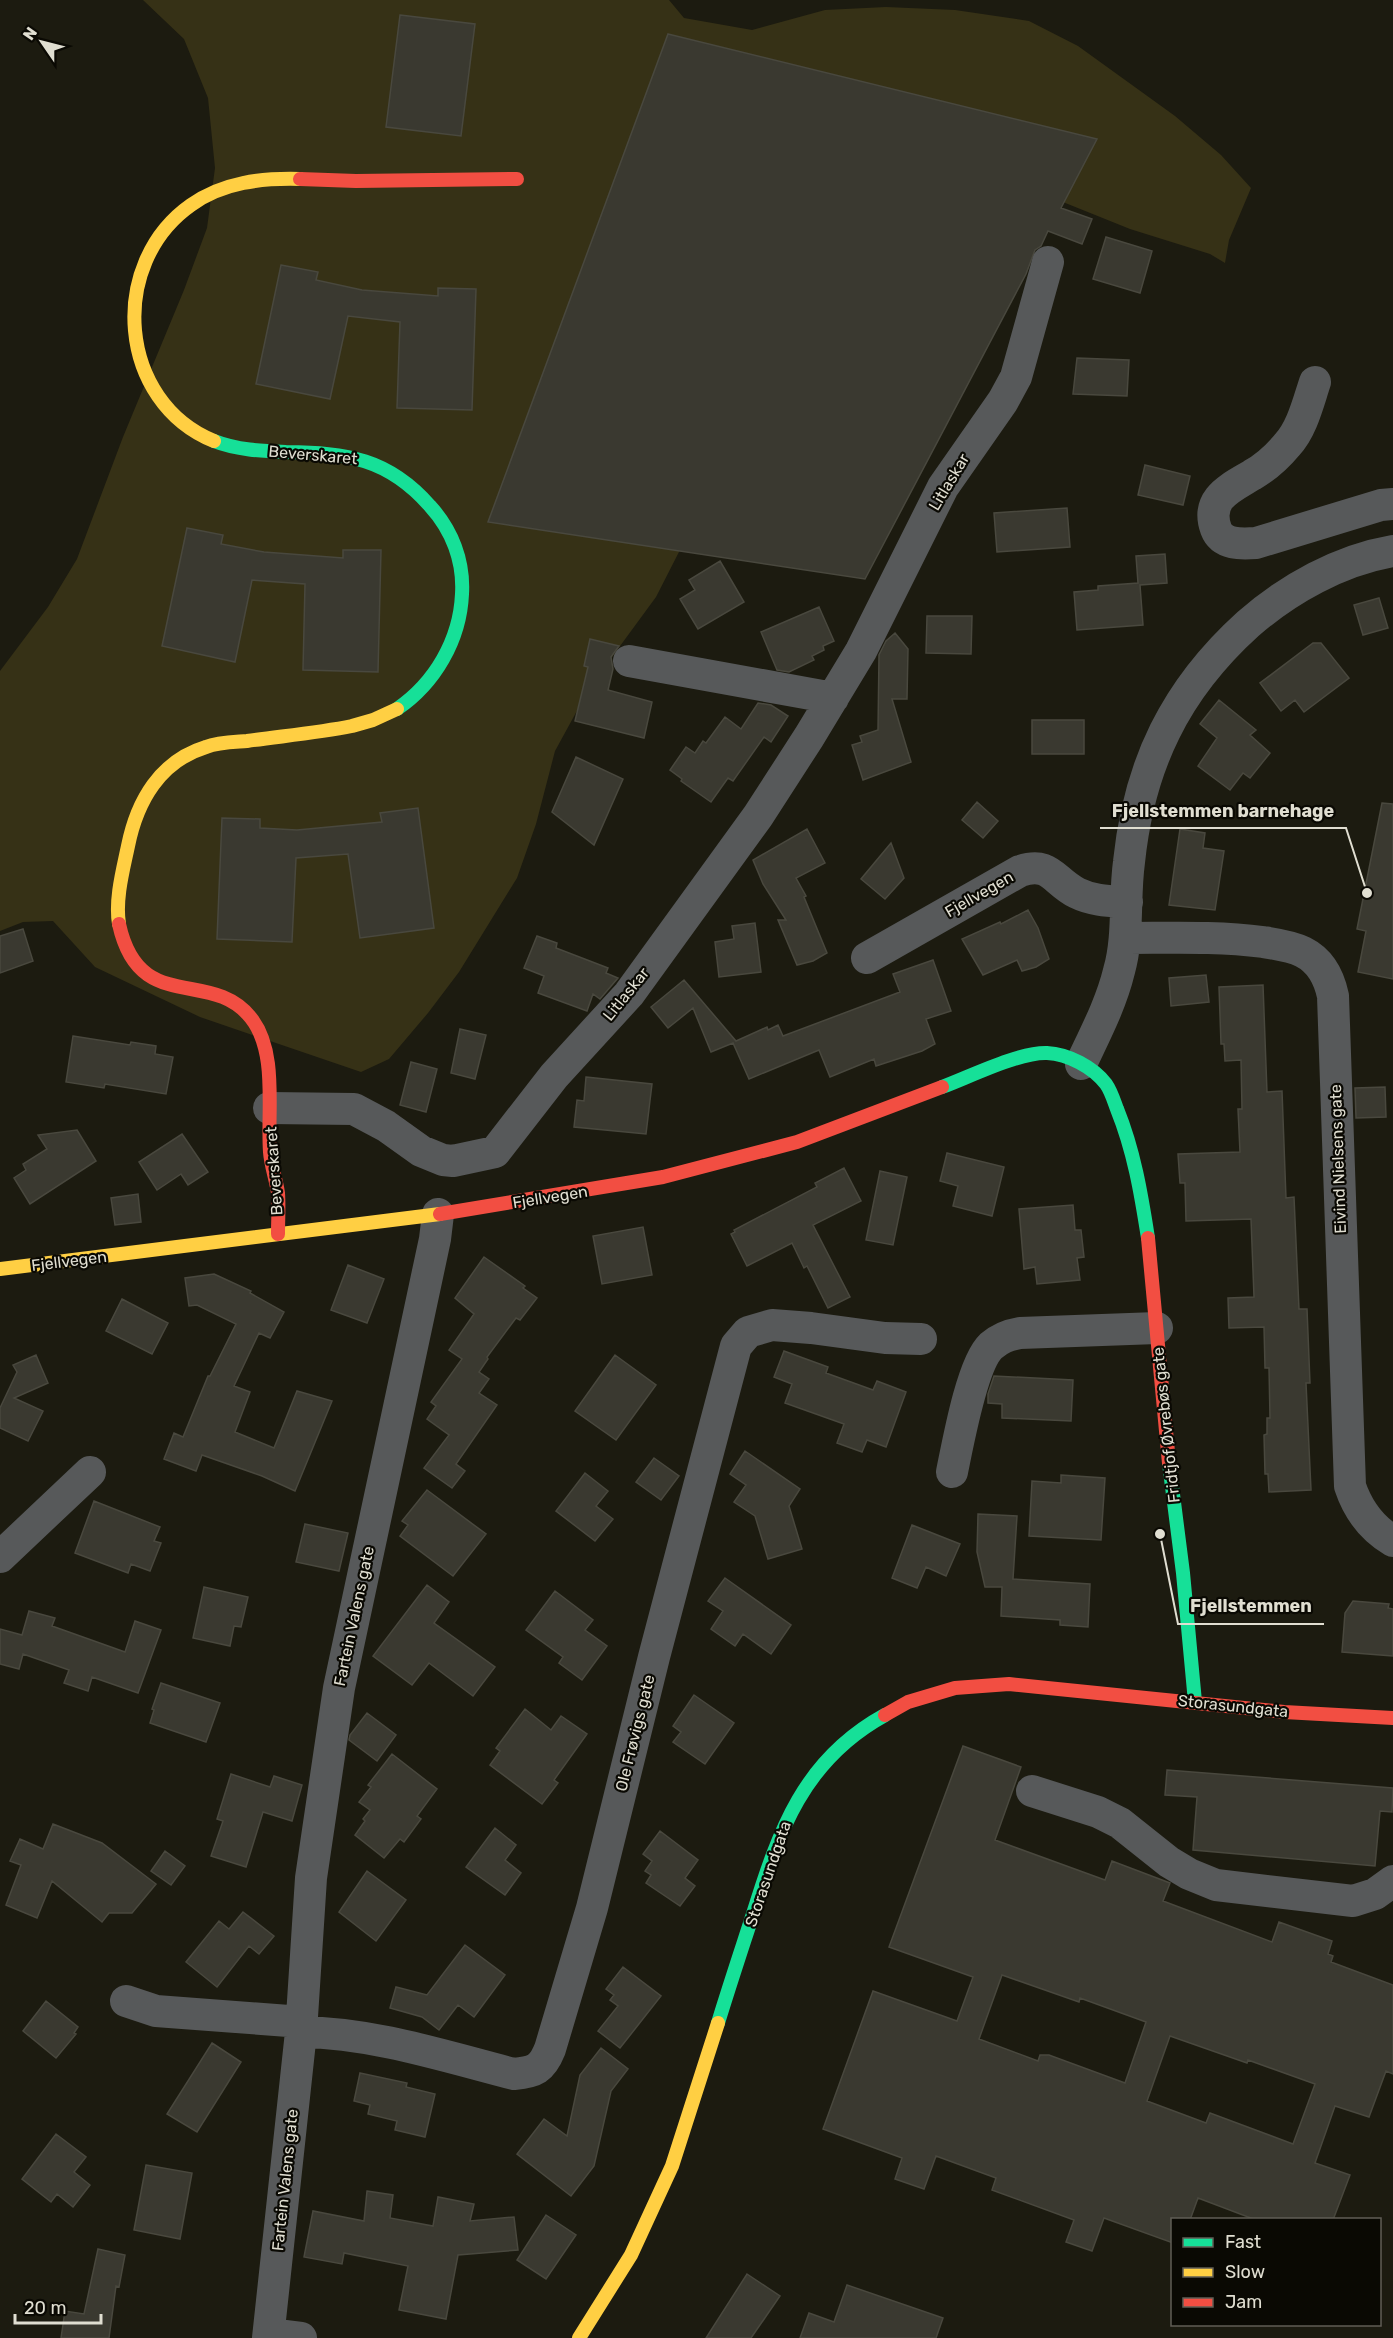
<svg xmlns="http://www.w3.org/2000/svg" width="1393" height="2338" font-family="Rubik,sans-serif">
<rect width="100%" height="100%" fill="#1c1b10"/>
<path fill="#363116" d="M143,0H669L684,18L752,30L825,10L886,7L955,10L1029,21L1078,46L1175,116L1221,155L1251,188L1229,240L1225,263L1210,254L1130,229L1038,192L681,548L656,597L590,687L555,751L536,824L517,878L459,972L428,1013L389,1059L361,1072L200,1017L95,967L53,921L23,922L0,931V671L48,607L77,559L123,437L184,290L207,228L215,168L208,98L184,39Z"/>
<path fill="#3a3930" stroke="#49483e" stroke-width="1.5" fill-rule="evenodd" d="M400,15L475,24L461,136L386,127Z
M668,34L1097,139L1061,208L1092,219L1082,244L1048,231L1041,246L1035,250L1026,274L865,579L488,522Z
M1106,237L1152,251L1140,293L1093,279Z
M281,265L318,272L316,280L362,290L438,296V288L476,289L472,410L397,408L400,322L348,316L330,399L256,384Z
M1077,358L1129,360L1127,396L1073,394Z
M1145,465L1190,476L1183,505L1138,495Z
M1067,508L1070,547L997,552L994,513Z
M187,528L223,535L221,544L264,552L343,558V550H381L378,672L303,670L305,584L252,580L235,662L162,646Z
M1165,554L1167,583L1140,585L1143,625L1077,630L1074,592L1098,590V586L1138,583L1136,556Z
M720,561L744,602L698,629L680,599L695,590L689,580Z
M1379,598L1388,628L1363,635L1354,605Z
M819,607L834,641L823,646L824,650L812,656L814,660L789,672L777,670L761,632Z
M927,616H972L971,654L926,653Z
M895,633L908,649L907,699H892L911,762L863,780L852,745L862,742L860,736L878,730L879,655L886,641Z
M590,639L619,646L611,657L613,669L608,690L652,702L644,738L575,721L588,667L584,666Z
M1313,643H1321L1349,678L1304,712L1295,700L1281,711L1260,683Z
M1219,700L1256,730L1250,735L1270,753L1250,778L1243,773L1230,790L1198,766L1217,738L1200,724Z
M758,703L771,705L788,716L771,742L764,737L733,781L728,778L711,802L681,781L682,779L670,770L686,747L695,753L703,741L706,743L725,717L741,729Z
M1032,720H1084V754H1032Z
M576,757L623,779L594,845L552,812Z
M977,802L998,821L983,838L962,820Z
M1382,803L1393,804V979L1358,972L1366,931L1357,929Z
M418,808L434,928L360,938L348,854L296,858L292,942L217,939L222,818L260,819V828L297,830L382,822L380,813Z
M807,829L825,863L796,878L806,896L804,897L827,953L813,961L797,965L778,920H786L763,884L753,860Z
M1180,829L1205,833L1203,848L1224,851L1215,910L1169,905Z
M891,843L904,878L885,899L861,879Z
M1028,910L1038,928L1049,959L1036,967L1022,971L1017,960L983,975L962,939L1000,922L1001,924Z
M755,923L761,972L719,977L715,942L734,939L732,926Z
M23,929L33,961L0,973V936Z
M537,936L557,943L556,948L608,968L606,973L618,978L600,999L593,994L587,1011L538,993L544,976L524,968Z
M933,960L951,1011L926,1019L935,1044L922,1051L876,1066L874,1059L830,1077L819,1050L749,1079L733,1043L711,1052L693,1008L668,1028L651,1007L684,980L736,1041L767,1027L768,1030L778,1025L783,1036L900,992L893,974Z
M1206,975L1209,1002L1171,1006L1169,978Z
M1263,985L1267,1092L1282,1091L1286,1198L1294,1197L1299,1309H1307L1310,1383H1306L1311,1490L1269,1492L1268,1474H1265L1264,1435L1267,1434V1418H1270L1269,1368H1265L1264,1327L1229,1328L1228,1298L1254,1297L1251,1219L1186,1221L1185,1183H1180L1178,1154L1240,1152L1238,1109H1242L1241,1060L1225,1061L1224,1044H1221L1219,987Z
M460,1029L486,1035L475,1079L451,1073Z
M73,1036L130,1045L131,1042L156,1046L155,1054L173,1057L166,1094L105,1084L104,1088L66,1082Z
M411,1062L437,1069L426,1112L400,1105Z
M586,1077L652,1084L646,1134L574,1127L577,1100L584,1101Z
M1385,1087L1386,1117L1356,1118L1355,1088Z
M77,1130L96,1161L30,1204L14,1178L26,1170L23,1164L47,1149L38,1135Z
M182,1134L208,1172L188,1185L181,1174L157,1190L139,1162Z
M947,1153L1004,1167L992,1216L953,1206L958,1186L940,1181Z
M844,1168L861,1201L813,1225L850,1297L828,1308L807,1266L804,1268L792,1243L747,1266L731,1234L735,1232L734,1230L817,1187L815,1183Z
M880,1171L907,1177L893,1245L866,1240Z
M138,1194L141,1222L115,1225L111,1198Z
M1073,1205L1075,1230H1081L1084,1257L1077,1258L1080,1280L1037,1284L1035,1267L1024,1269L1019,1209Z
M643,1227L652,1275L602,1284L593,1236Z
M484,1257L525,1286L523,1288L537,1298L520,1320L516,1318L487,1357L488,1359L479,1372L489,1379L479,1393L497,1405L456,1464L465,1471L452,1488L424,1468L449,1435L427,1419L436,1406L431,1402L462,1359L449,1350L474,1314L455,1298Z
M348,1265L384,1279L367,1323L331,1310Z
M214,1274L251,1291L250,1293L284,1312L270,1338L259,1333L234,1386L250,1392L235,1432L274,1448L297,1391L332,1401L295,1491L262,1476L202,1455L196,1471L164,1459L174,1433L183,1437L208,1376H210L236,1324L197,1305L189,1306L185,1278Z
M122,1299L168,1323L152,1354L106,1331Z
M784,1351L828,1367L826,1373L873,1390L877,1381L906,1392L886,1447L867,1440L862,1452L837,1443L844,1424L785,1403L792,1384L774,1377Z
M36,1355L48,1383L14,1398L43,1411L28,1441L0,1428V1408L17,1372L13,1365Z
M615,1355L656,1385L616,1440L575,1411Z
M994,1376L1073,1380L1071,1421L1002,1418V1404L988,1403V1394Z
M745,1451L800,1489L789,1506L802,1549L768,1559L755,1516L734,1502L746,1485L730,1474Z
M654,1458L679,1476L661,1500L636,1482Z
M585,1473L608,1491L596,1506L613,1519L595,1541L556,1511Z
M1061,1475L1105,1478L1101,1540L1029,1536L1032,1481L1061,1483Z
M427,1490L486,1534L453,1576L400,1536L408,1525L402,1521Z
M94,1501L160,1527L154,1541L161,1543L150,1571L131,1564L128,1573L75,1553Z
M978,1514L1017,1516L1013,1579L1090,1584L1088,1627L1060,1625V1620L1001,1616L1002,1587H985L977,1552Z
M305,1524L348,1533L339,1571L296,1562Z
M912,1525L960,1544L946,1576L926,1567L917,1588L892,1578Z
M725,1578L791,1625L771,1654L743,1634L735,1646L711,1629L723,1611L708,1601Z
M427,1585L449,1602L434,1623L495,1667L473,1696L429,1663L412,1685L373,1656Z
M204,1587L248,1597L241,1627L234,1626L230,1646L193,1638Z
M555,1591L593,1620L585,1630L607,1646L582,1680L559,1663L563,1657L526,1630Z
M1353,1601L1389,1604L1388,1608L1393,1609V1656L1342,1652L1345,1613Z
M29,1611L55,1618L52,1626L125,1652L135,1621L161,1630L138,1693L92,1677L88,1691L64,1683L69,1670L23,1654L19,1669L0,1664V1629L22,1635Z
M161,1683L220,1703L206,1742L150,1723L154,1710L152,1709Z
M694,1695L734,1723L705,1764L673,1742L681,1732L673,1726Z
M525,1709L551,1730L561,1716L587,1734L554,1780L558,1783L542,1804L490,1765L500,1751L496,1748Z
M367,1713L396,1735L377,1761L349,1740L350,1735Z
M963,1746L1021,1767L995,1840L1105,1880L1112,1861L1170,1883L1163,1901L1272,1942L1279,1922L1332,1941L1328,1954L1333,1956L1331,1962L1393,1985V2074L1386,2071L1369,2117L1335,2106L1315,2163L1350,2175L1333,2220H1256L1198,2198L1190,2220H1173V2243L1104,2218L1092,2251L1066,2242L1074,2220L992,2190L996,2178L936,2156L924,2189L895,2179L902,2158L823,2129L873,1991L957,2021L973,1977L889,1947ZM1002,1975L1079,2002L1080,1998L1146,2022L1125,2083L1049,2055H1040L1038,2061L979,2039ZM1170,2036L1247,2063L1248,2060L1315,2084L1293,2144L1210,2113L1206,2123L1147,2101Z
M392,1754L437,1789L417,1816L421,1819L404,1842L400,1839L384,1858L355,1835L365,1821L363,1819L370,1810L359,1802L371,1787L368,1785Z
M1167,1770L1393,1788L1392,1812L1380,1811L1375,1866L1193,1850L1197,1797L1165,1795Z
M231,1774L270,1787L274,1776L302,1785L292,1821L263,1812L246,1867L211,1856L223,1821L217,1819Z
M53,1824L102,1843L156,1884L132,1913H109L102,1922L52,1881L37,1918L6,1905L21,1865L10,1861L20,1839L43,1849Z
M495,1828L516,1845L505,1860L521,1873L505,1895L466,1867Z
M660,1831L698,1860L685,1878L695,1886L680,1906L646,1883L651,1875L645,1871L652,1861L643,1854Z
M165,1851L185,1866L171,1885L151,1871Z
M367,1871L406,1900L376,1941L339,1912Z
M243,1912L274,1936L259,1954L249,1946L217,1987L186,1962L219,1921L229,1929Z
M465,1945L505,1975L474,2017L458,2005L439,2030L422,2017L390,2008L396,1987L427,1995Z
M623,1967L661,1996L620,2048L598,2031L618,2006L610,2000L614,1995L606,1989Z
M46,2001L78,2027L74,2033L76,2034L56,2058L23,2031Z
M212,2043L241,2062L197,2132L167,2114Z
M601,2048L628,2069L611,2091L594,2166L571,2196L517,2154L544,2119L567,2136L580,2075Z
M360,2073L407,2083L406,2087L435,2094L425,2137L395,2130L397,2121L368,2114L370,2105L354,2101Z
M56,2134L86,2157L74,2172L90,2185L73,2207L57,2194L51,2202L22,2179Z
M146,2165L192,2173L180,2239L134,2230Z
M367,2191L393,2195L390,2218L433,2226L438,2197L474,2204L470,2221L514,2217L518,2250L458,2255L446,2319L399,2310L408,2266L344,2253L342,2264L304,2257L313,2211L364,2221Z
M546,2215L576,2235L546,2279L517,2260Z
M98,2249L125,2255L119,2287L116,2286L109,2338H61L65,2311L84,2314Z
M747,2274L780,2296L751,2338H706Z
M847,2285L943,2318L936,2338H800L809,2313L834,2322Z"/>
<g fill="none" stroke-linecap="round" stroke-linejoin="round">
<path stroke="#57595a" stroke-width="32" d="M1315,382C1308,403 1302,429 1287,445C1277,457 1266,467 1252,475C1231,488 1205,498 1216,529C1222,545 1241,544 1256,543L1381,505L1393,504
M629,661L833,698
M1125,938C1171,938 1217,936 1263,942C1276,944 1291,946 1303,952C1321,961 1329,977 1333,996L1350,1486C1358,1510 1371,1528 1393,1541
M867,958L1020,871C1051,861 1053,881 1077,893C1093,901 1110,901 1127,902
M1081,1064C1095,1034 1111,1004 1119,971C1129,936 1124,898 1129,862C1139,765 1175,690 1248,624C1288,589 1340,560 1393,551
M269,1108L354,1109L386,1126L421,1151L443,1160L453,1161L495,1152L554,1076L629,994L758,816L809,737L861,651L943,487L1003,401L1016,377L1048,262
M952,1472C958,1443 972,1364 991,1346C1000,1338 1008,1335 1020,1333L1157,1328
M0,1557L90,1472
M1032,1791L1098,1812L1120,1823L1169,1862L1189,1874L1216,1885L1353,1901L1375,1894L1393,1881
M126,2001L156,2011L302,2022
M301,2032C374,2033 444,2056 514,2074C535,2072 542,2069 550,2049L592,1908L654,1657L736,1346L748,1332L772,1325L811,1328L885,1338L921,1339
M269,2334L301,2338
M268,2338L301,2032L311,1878L339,1688L435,1239L438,1214"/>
<path stroke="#16e098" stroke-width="14" d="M214,441C237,450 262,451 286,452C347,453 388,458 430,506C452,530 464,561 462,594C460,640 435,683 397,709
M942,1087C969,1077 1019,1052 1047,1053C1068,1054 1093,1067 1106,1084C1111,1091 1114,1101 1117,1109C1134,1151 1141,1193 1148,1238
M1169,1463L1183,1573L1195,1702
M718,2023C729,1987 741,1951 753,1914C779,1831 803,1760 885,1715"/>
<path stroke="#ffcf43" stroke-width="14" d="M214,441C118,402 107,264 191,205C223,182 262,178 300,179
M119,924C115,899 123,870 128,846C137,801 160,761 206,747C218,742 234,742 247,741C282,736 317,733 352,726L373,720L397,709
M0,1269L440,1214
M579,2338L631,2255L672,2166L718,2023"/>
<path stroke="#f24e42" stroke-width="14" d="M300,179L356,181L517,179
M119,924C139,1016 211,967 251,1018C278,1052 267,1111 270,1152C271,1166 276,1179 278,1193C279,1206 278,1220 278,1234
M440,1214L663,1177L797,1142L942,1087
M1148,1238L1169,1463
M885,1715L908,1702L955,1688L1009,1684L1284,1712L1393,1718"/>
</g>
<g text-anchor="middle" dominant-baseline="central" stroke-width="4.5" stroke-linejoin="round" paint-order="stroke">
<g font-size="16" fill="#e0ded1" stroke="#0a0903">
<text transform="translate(313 455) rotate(5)">Beverskaret</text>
<text transform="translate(949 482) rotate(-59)">Litlaskar</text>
<text transform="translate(979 894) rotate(-30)">Fjellvegen</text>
<text transform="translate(626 994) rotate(-51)">Litlaskar</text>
<text transform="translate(1338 1159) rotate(-92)">Eivind Nielsens gate</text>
<text transform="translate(274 1171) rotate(-94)">Beverskaret</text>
<text transform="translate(550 1197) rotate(-9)">Fjellvegen</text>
<text transform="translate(69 1261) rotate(-7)">Fjellvegen</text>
<text transform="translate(1166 1425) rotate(-96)">Fridtjof Øvrebøs gate</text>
<text transform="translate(354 1616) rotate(-78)">Fartein Valens gate</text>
<text transform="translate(1233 1706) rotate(6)">Storasundgata</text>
<text transform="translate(635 1733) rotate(-76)">Ole Frøvigs gate</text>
<text transform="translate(768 1874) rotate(-71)">Storasundgata</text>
<text transform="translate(285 2180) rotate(-84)">Fartein Valens gate</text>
</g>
</g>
<path fill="none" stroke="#e0ded1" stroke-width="2" d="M1367 893L1346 828H1100M1160 1534L1178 1624H1324"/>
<g fill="#e0ded1" stroke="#0a0903" stroke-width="2">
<circle cx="1367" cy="893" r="6"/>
<circle cx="1160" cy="1534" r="6"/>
</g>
<g font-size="18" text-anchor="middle" font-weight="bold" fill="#e0ded1" stroke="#0a0903" stroke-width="4.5" stroke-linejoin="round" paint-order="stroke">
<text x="1223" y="817">Fjellstemmen barnehage</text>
<text x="1251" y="1612">Fjellstemmen</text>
</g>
<rect x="1171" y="2218" width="210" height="108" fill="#0a0903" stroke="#605e55" stroke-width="1.5"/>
<rect x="1183" y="2238" width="30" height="9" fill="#16e098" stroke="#605e55" stroke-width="1.5"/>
<text x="1225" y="2248" font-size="18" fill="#e0ded1">Fast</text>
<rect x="1183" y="2268" width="30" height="9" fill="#ffcf43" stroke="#605e55" stroke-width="1.5"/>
<text x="1225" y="2278" font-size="18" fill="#e0ded1">Slow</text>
<rect x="1183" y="2298" width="30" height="9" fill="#f24e42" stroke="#605e55" stroke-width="1.5"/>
<text x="1225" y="2308" font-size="18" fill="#e0ded1">Jam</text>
<g transform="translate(42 42) rotate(305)" stroke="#0a0903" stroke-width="4.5" paint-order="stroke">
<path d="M0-4.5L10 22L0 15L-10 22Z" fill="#e0ded1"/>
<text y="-9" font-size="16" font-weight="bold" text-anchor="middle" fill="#e0ded1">N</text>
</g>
<path d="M15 2314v9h86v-9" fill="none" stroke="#e0ded1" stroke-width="3"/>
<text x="24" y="2314" font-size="18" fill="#e0ded1" stroke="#0a0903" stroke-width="4.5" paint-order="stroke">20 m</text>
</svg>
